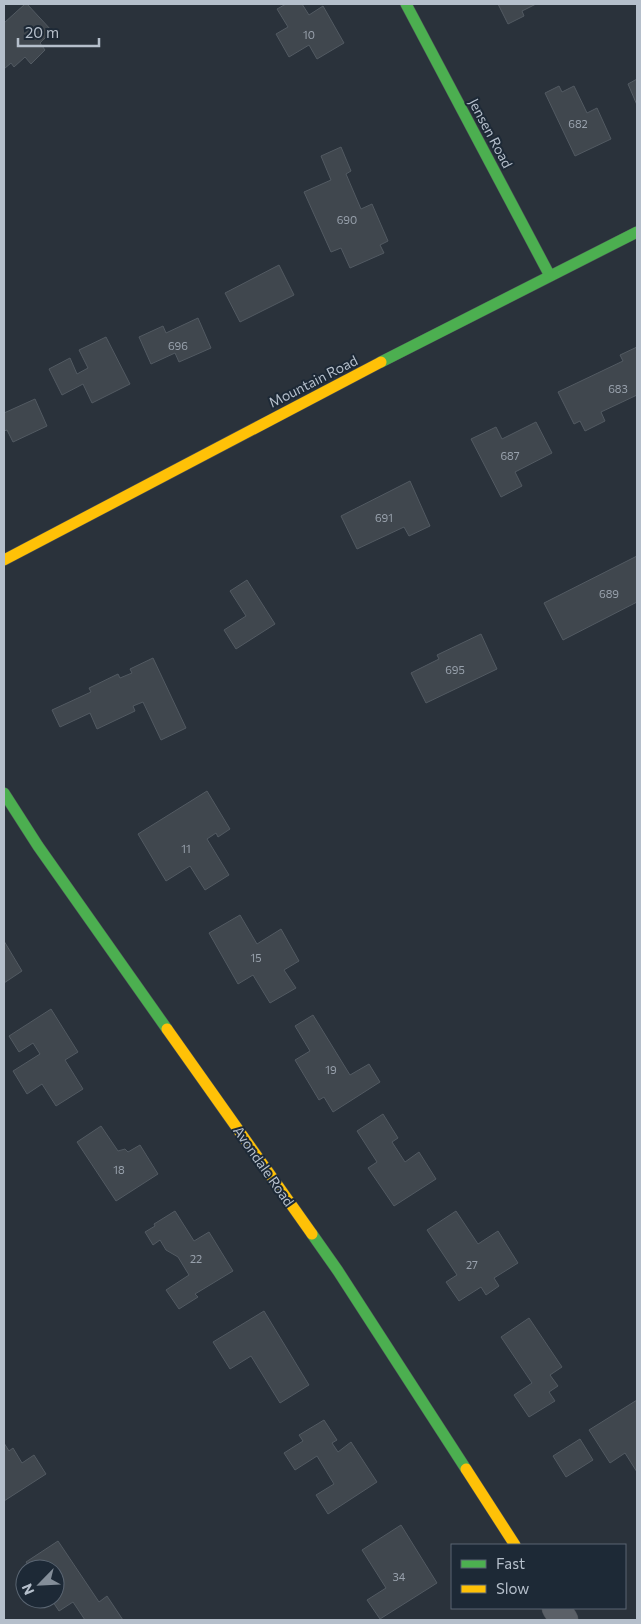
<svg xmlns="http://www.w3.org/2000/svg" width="641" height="1624" font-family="Commissioner,sans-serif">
<rect width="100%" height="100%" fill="#2a323b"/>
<path fill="#40474e" stroke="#525a62" d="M25,4H27L52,31L40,43L45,50L31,64L25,57L14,67L11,63L4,69V23Z
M286,4H302L309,15L323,6L344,43L317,59L309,45L289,57L276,34L288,27L277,9Z
M498,4H536L522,11L524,16L508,24Z
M637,79V105L628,84Z
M559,86L562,92L574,86L587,113L597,108L611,139L575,156L545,93Z
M341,147L351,171L346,174L361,209L372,204L388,241L380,245L384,253L350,268L341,248L331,252L304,192L331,180L321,156Z
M279,265L294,295L240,322L225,293Z
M198,318L211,348L179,362L175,353L151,364L139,337L163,326L166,333Z
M106,337L130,384L92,403L83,384L62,395L49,369L70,358L77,374L88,368L79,350Z
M637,347V395L601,412L605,421L585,431L580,421L574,424L558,392L623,361L620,355Z
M35,399L47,426L13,442L7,430L4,431V413Z
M536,422L552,453L515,472L522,486L501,497L471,439L496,427L502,439Z
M410,481L430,526L409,536L404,527L357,549L341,516Z
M637,556V602L563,640L544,603Z
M247,580L275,624L236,649L224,630L246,616L230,591Z
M481,634L497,669L426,703L411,673L439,659L437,655Z
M153,658L186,728L161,740L143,702L133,706L135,711L97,729L90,713L60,727L52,710L91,692L89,688L118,674L120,678L132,673L130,669Z
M207,791L230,829L218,837L216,833L207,839L229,875L205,890L190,866L166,881L138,834Z
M240,915L257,944L281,929L299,961L284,970L296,988L270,1003L253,975L238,984L209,933Z
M4,941L22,971L4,983Z
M51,1009L78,1052L65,1060L83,1089L56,1106L42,1084L27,1094L13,1071L40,1054L33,1043L19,1052L9,1036Z
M313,1015L350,1075L369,1064L380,1082L333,1112L324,1097L319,1100L295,1060L310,1051L295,1026Z
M383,1114L398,1138L392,1142L405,1162L419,1152L436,1179L394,1206L368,1168L377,1162L357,1131Z
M101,1126L118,1151L125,1149L128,1152L140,1145L158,1174L116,1201L77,1142Z
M175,1211L194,1241L209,1232L233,1271L195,1294L198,1297L179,1309L166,1290L189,1275L178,1257L166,1250L160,1240L153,1245L145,1232L155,1226L154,1224Z
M456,1211L478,1244L498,1231L518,1263L494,1278L499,1286L486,1295L481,1287L459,1301L446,1282L457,1275L427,1230Z
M264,1311L309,1385L280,1403L251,1356L230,1369L213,1342Z
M529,1318L562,1367L550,1375L558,1386L549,1392L555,1401L529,1417L514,1395L532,1383L501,1337Z
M637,1400V1472L625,1453L610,1463L589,1430Z
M324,1420L337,1440L332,1443L338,1452L351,1442L377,1482L328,1514L316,1495L334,1484L317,1456L295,1470L284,1453L303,1441L299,1435Z
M580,1439L593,1460L566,1477L553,1456Z
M4,1443L9,1451L13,1448L22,1463L34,1455L46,1474L4,1501Z
M401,1525L437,1583L380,1619L367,1600L386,1588L362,1550Z
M58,1541L99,1602L107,1596L123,1620H85L73,1602L59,1611L51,1599H55V1569H31L26,1562Z"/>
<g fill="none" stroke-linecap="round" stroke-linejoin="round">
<g stroke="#494e55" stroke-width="29">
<path id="street" d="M556,1608L564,1620"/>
</g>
<g stroke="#494e55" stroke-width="12">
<path id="fast" d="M406,4L550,276
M381,362L637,232
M4,793L38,846L167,1029
M312,1234L338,1271L466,1469"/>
</g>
<g stroke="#494e55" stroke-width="12">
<path id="slow" d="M4,560L381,362
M167,1029L312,1234
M466,1469L515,1545"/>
</g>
<use href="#street" stroke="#5b6067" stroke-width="28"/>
<use href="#fast" stroke="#4caf50" stroke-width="11"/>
<use href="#slow" stroke="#ffc107" stroke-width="11"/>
</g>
<g text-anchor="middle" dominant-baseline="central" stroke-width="4" stroke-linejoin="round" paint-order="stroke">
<g font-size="11" fill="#98a1ac">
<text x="309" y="34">10</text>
<text x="578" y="123">682</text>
<text x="347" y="219">690</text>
<text x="178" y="345">696</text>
<text x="618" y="388">683</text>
<text x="510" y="455">687</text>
<text x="384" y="517">691</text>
<text x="609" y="593">689</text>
<text x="455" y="669">695</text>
<text x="186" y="848">11</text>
<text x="256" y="957">15</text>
<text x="331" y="1069">19</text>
<text x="119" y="1169">18</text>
<text x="196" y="1258">22</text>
<text x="472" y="1264">27</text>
<text x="399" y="1576">34</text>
</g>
<g font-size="14" fill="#b5bfcb" stroke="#1d2936">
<text transform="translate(491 133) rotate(62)">Jensen Road</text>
<text transform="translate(313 381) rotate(-27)">Mountain Road</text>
<text transform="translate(264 1166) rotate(55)">Avondale Road</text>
</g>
</g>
<rect width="641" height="1624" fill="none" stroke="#b5bfcb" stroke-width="10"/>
<rect x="451" y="1544" width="175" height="65" fill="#1d2936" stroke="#5a6572"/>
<rect x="461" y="1560" width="25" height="8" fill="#4caf50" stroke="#5a6572"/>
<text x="496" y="1569" font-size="15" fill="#b5bfcb">Fast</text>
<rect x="461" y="1585" width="25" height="8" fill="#ffc107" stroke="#5a6572"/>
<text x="496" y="1594" font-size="15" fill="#b5bfcb">Slow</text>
<g transform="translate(40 1584) rotate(246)"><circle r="24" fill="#1d2936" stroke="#5a6572"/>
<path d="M0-4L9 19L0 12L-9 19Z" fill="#848e99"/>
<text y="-8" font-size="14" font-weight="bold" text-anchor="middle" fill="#b5bfcb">N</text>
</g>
<path d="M18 38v8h81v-8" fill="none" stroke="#b5bfcb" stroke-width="2.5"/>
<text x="25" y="38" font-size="15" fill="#b5bfcb" stroke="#1d2936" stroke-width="4" paint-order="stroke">20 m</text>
</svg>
